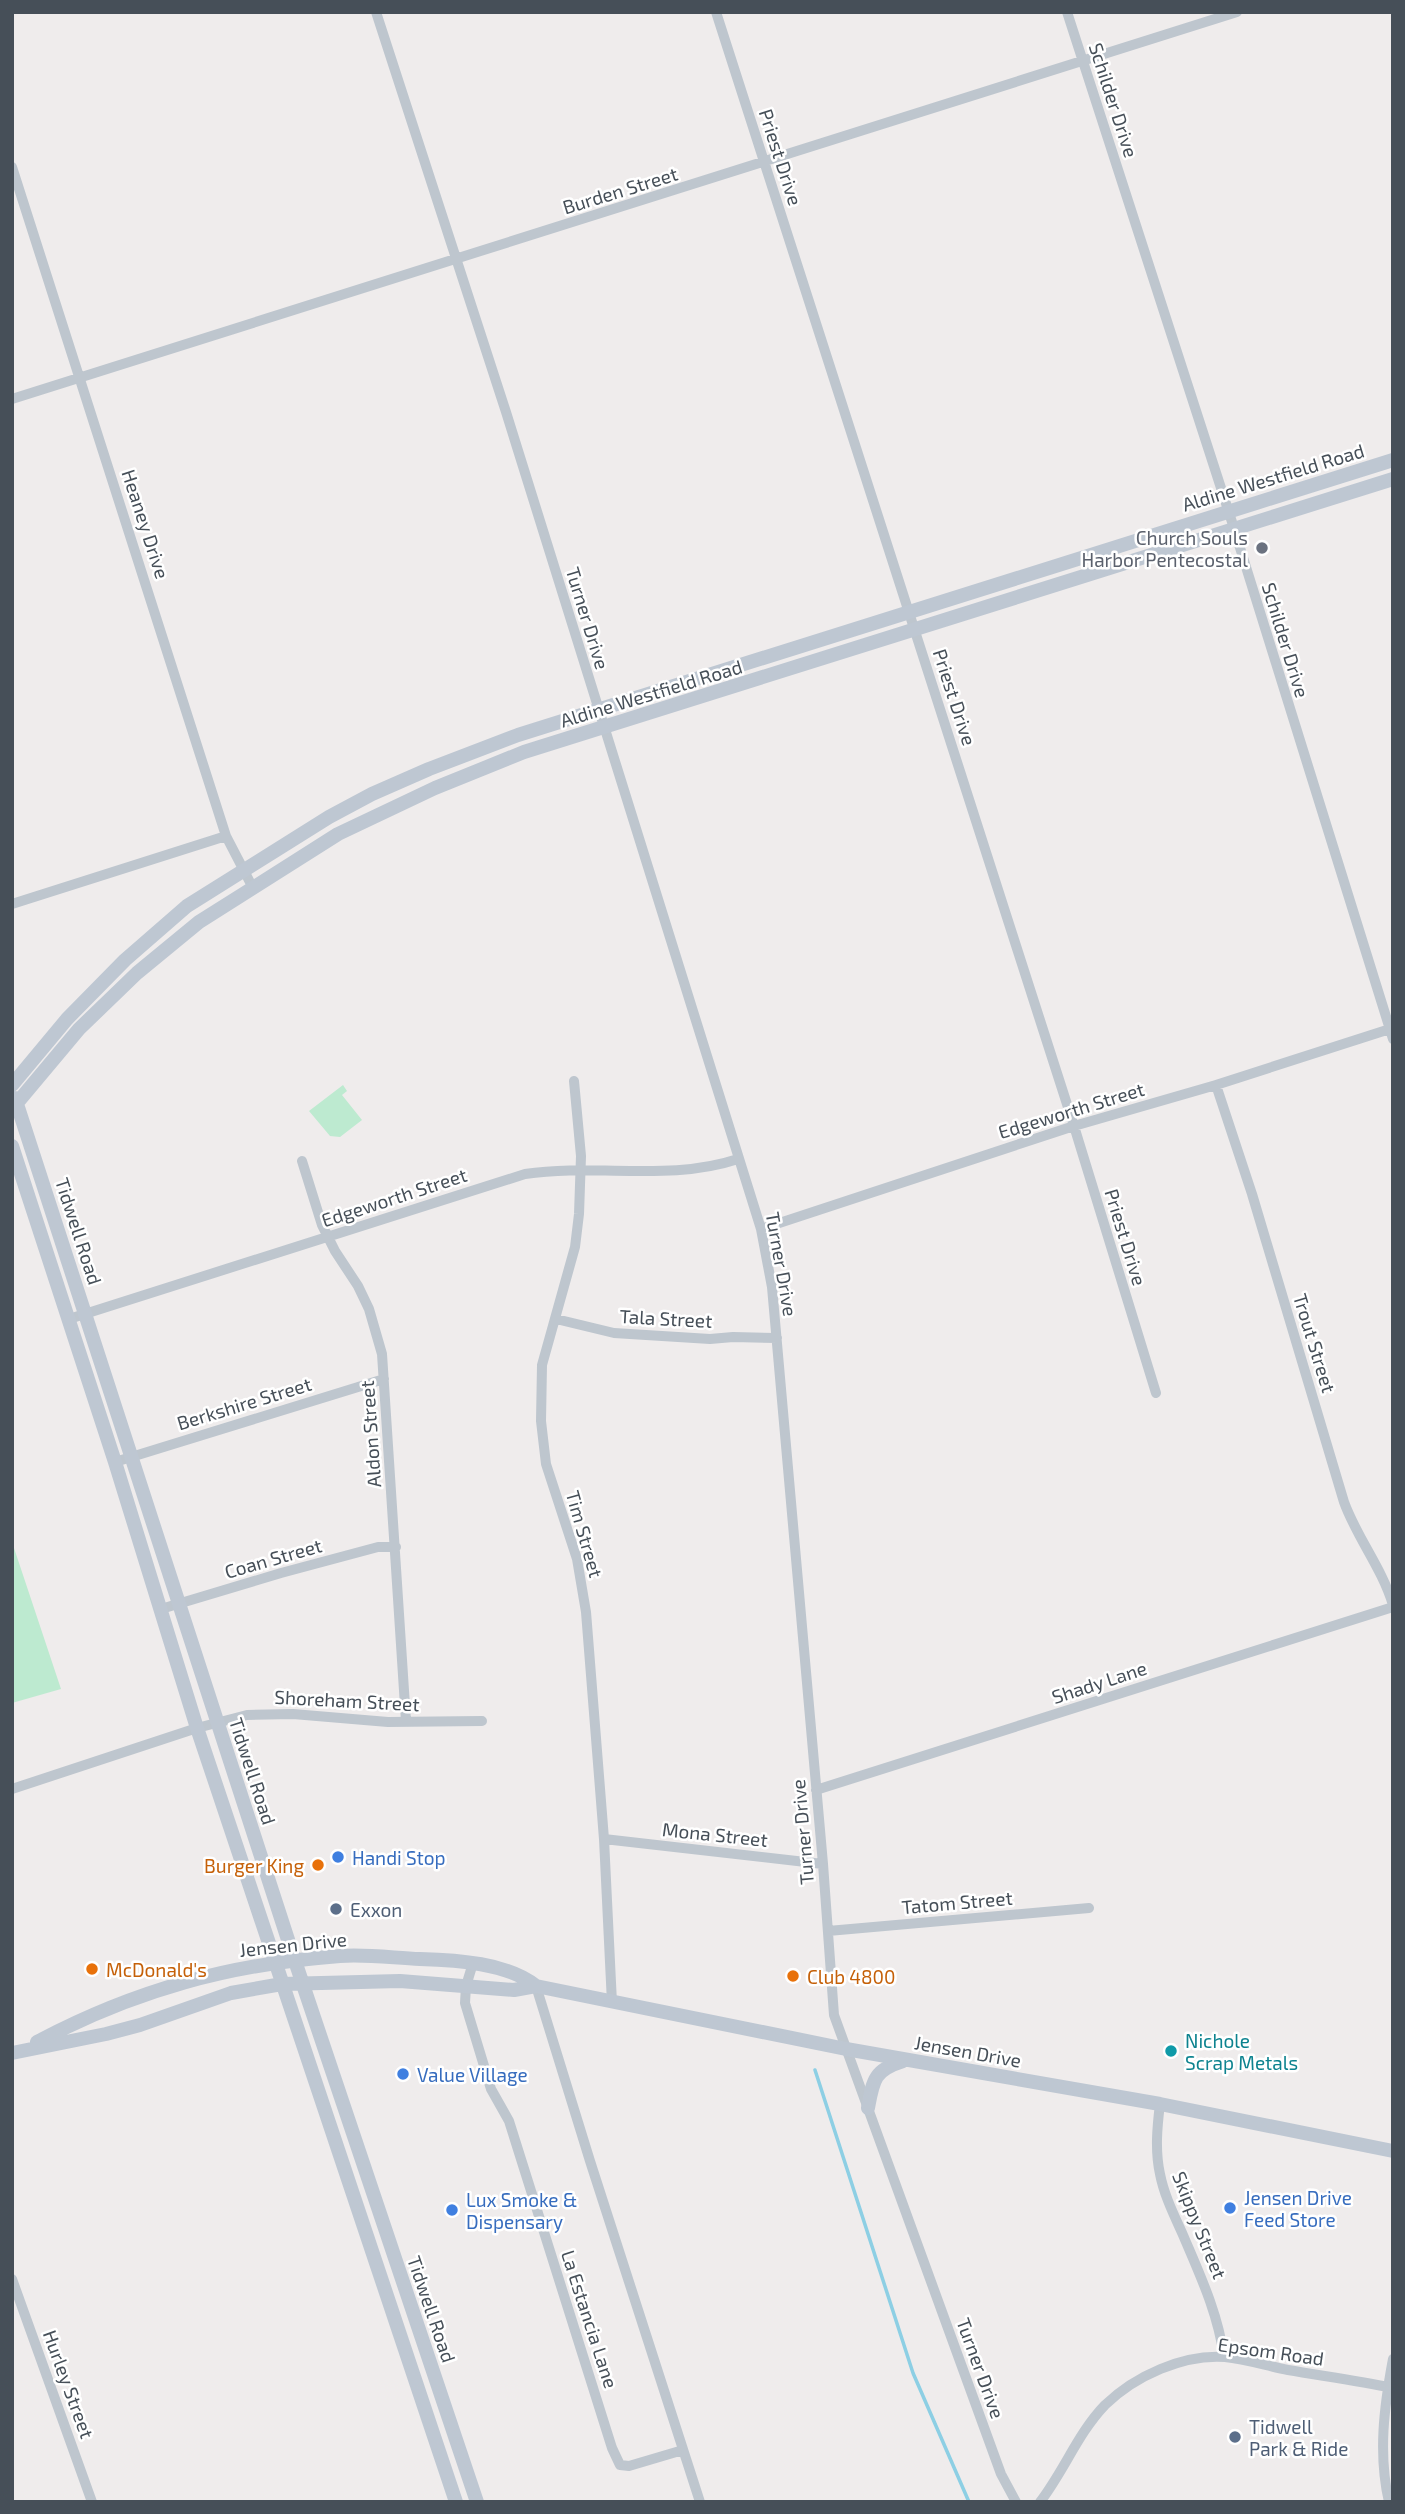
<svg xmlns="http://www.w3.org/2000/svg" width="1405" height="2514" font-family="'Exo 2',sans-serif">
<rect width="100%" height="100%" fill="#efecec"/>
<path fill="#bdead0" d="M343,1085L347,1091L342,1095L362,1120L340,1137L330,1136L309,1111Z
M12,1542L61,1689L12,1703Z"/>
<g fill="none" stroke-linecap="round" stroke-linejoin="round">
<path stroke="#8dcfe4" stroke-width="3.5" d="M815,2070L913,2373L969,2502"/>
<path stroke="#bec6ce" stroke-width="10" d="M376,12L506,412L761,1229L772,1287L823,1864L834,2015L1001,2474L1016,2502
M716,12L1074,1126L1156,1393
M1067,12L1232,522L1393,1039
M12,167L226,836L253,888
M12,399L1237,12
M12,904L226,836
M574,1081L581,1156L579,1214L575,1247L542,1365L541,1421L546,1464L577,1559L586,1612L604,1839L612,2003
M1216,1085L1252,1194L1344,1502C1357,1538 1382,1568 1393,1605
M302,1161L322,1225L335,1251L358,1286L369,1309L382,1354L406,1721
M761,1229L1074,1126L1216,1085L1393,1028
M69,1319L525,1174C596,1163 669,1182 738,1159
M556,1319L614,1333L710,1339L733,1337L777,1338
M115,1462L384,1379
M161,1609L281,1573L378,1547H396
M12,1789L197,1728L247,1715L293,1714L388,1722L482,1721
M816,1790L1393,1607
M604,1839L823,1864
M828,1931L1089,1908
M473,1963L466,1986L465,2003L491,2089L509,2121L612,2448L620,2465L629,2466L683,2450
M536,1986L590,2161L700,2502
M1160,2104C1157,2128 1155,2151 1160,2174C1164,2195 1174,2215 1183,2235C1200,2275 1218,2313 1224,2357
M12,2279L92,2502
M1040,2502C1064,2471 1078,2433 1105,2405C1135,2376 1183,2354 1225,2357C1246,2359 1267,2366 1288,2370C1323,2376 1358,2381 1393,2388
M1389,2502C1378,2454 1384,2407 1393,2359"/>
<path stroke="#bec7d2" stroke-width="14" d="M12,1085L67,1019L125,960L187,906L329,817L372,794L429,769L518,735L1393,460
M15,1098L291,1949L477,2502
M12,1109L79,1029L137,973L199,922L338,834L435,788L524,752L1393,479
M12,1146L115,1462L197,1728L456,2502
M37,2042C135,1990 230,1964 340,1956C366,1954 394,1958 420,1959C456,1960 508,1963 536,1986
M12,2053L106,2034L140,2025L231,1993L282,1984L400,1981L514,1990L536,1986L846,2049L1160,2104L1393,2151
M868,2108C873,2080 874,2070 903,2061"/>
</g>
<circle fill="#6b7280" stroke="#fff" stroke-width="2.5" cx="1262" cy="548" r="7"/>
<g fill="#3f7fe0" stroke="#fff" stroke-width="2.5">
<circle cx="338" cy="1857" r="7"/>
<circle cx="403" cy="2074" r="7"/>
<circle cx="1230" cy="2208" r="7"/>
<circle cx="452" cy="2210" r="7"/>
</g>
<g fill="#e8710a" stroke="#fff" stroke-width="2.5">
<circle cx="318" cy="1865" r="7"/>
<circle cx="92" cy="1969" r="7"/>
<circle cx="793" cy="1976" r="7"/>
</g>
<g fill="#5c6f8a" stroke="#fff" stroke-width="2.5">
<circle cx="336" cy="1909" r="7"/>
<circle cx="1235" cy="2437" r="7"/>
</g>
<circle fill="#0f9aa8" stroke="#fff" stroke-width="2.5" cx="1171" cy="2051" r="7"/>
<g text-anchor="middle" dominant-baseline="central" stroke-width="5" stroke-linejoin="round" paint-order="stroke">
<g font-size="19" fill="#464f58" stroke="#fff">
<text transform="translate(1114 100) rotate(72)">Schilder Drive</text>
<text transform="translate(781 157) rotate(72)">Priest Drive</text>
<text transform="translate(620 190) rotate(-17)">Burden Street</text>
<text transform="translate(1273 477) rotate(-17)">Aldine Westfield Road</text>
<text transform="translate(146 524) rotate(72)">Heaney Drive</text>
<text transform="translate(588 618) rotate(73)">Turner Drive</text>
<text transform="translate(1286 640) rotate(73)">Schilder Drive</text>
<text transform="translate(651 693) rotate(-17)">Aldine Westfield Road</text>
<text transform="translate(955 697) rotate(72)">Priest Drive</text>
<text transform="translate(1071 1110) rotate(-17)">Edgeworth Street</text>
<text transform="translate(394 1197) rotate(-18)">Edgeworth Street</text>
<text transform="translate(79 1231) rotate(72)">Tidwell Road</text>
<text transform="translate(1126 1237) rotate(73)">Priest Drive</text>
<text transform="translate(782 1264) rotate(80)">Turner Drive</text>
<text transform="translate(666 1318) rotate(3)">Tala Street</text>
<text transform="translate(1315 1343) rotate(73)">Trout Street</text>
<text transform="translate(244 1403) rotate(-17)">Berkshire Street</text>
<text transform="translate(370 1434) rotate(-94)">Aldon Street</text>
<text transform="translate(585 1534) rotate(74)">Tim Street</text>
<text transform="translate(273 1558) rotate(-16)">Coan Street</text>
<text transform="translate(1099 1682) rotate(-18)">Shady Lane</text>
<text transform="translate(347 1700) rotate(3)">Shoreham Street</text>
<text transform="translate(253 1771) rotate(72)">Tidwell Road</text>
<text transform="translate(802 1832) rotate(-95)">Turner Drive</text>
<text transform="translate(715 1834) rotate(6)">Mona Street</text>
<text transform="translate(957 1902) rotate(-5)">Tatom Street</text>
<text transform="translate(293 1944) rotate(-6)">Jensen Drive</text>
<text transform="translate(968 2051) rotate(10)">Jensen Drive</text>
<text transform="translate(1200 2225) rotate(68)">Skippy Street</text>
<text transform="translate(432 2309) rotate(71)">Tidwell Road</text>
<text transform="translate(590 2319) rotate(72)">La Estancia Lane</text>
<text transform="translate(1271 2351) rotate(8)">Epsom Road</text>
<text transform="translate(981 2368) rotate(70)">Turner Drive</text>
<text transform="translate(69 2384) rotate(70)">Hurley Street</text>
</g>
<g font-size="19" fill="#5b616d" stroke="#fff" text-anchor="end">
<text x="1248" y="537">Church Souls<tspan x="1248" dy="22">Harbor Pentecostal</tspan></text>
</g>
<g font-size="19" fill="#366cbe" stroke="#fff" text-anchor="start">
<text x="352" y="1857">Handi Stop</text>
<text x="417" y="2074">Value Village</text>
<text x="1244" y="2197">Jensen Drive<tspan x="1244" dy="22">Feed Store</tspan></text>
<text x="466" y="2199">Lux Smoke &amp;<tspan x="466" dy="22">Dispensary</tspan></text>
</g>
<g font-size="19" fill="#c56008" stroke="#fff" text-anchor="start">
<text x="304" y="1865" text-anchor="end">Burger King</text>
<text x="106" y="1969">McDonald's</text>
<text x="807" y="1976">Club 4800</text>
</g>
<g font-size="19" fill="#4e5e75" stroke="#fff" text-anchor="start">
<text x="350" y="1909">Exxon</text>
<text x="1249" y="2426">Tidwell<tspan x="1249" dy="22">Park &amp; Ride</tspan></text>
</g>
<g font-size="19" fill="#0d838f" stroke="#fff" text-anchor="start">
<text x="1185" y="2040">Nichole<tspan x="1185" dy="22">Scrap Metals</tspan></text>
</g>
</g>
<rect width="1405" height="2514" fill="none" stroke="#464f58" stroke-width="28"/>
</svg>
